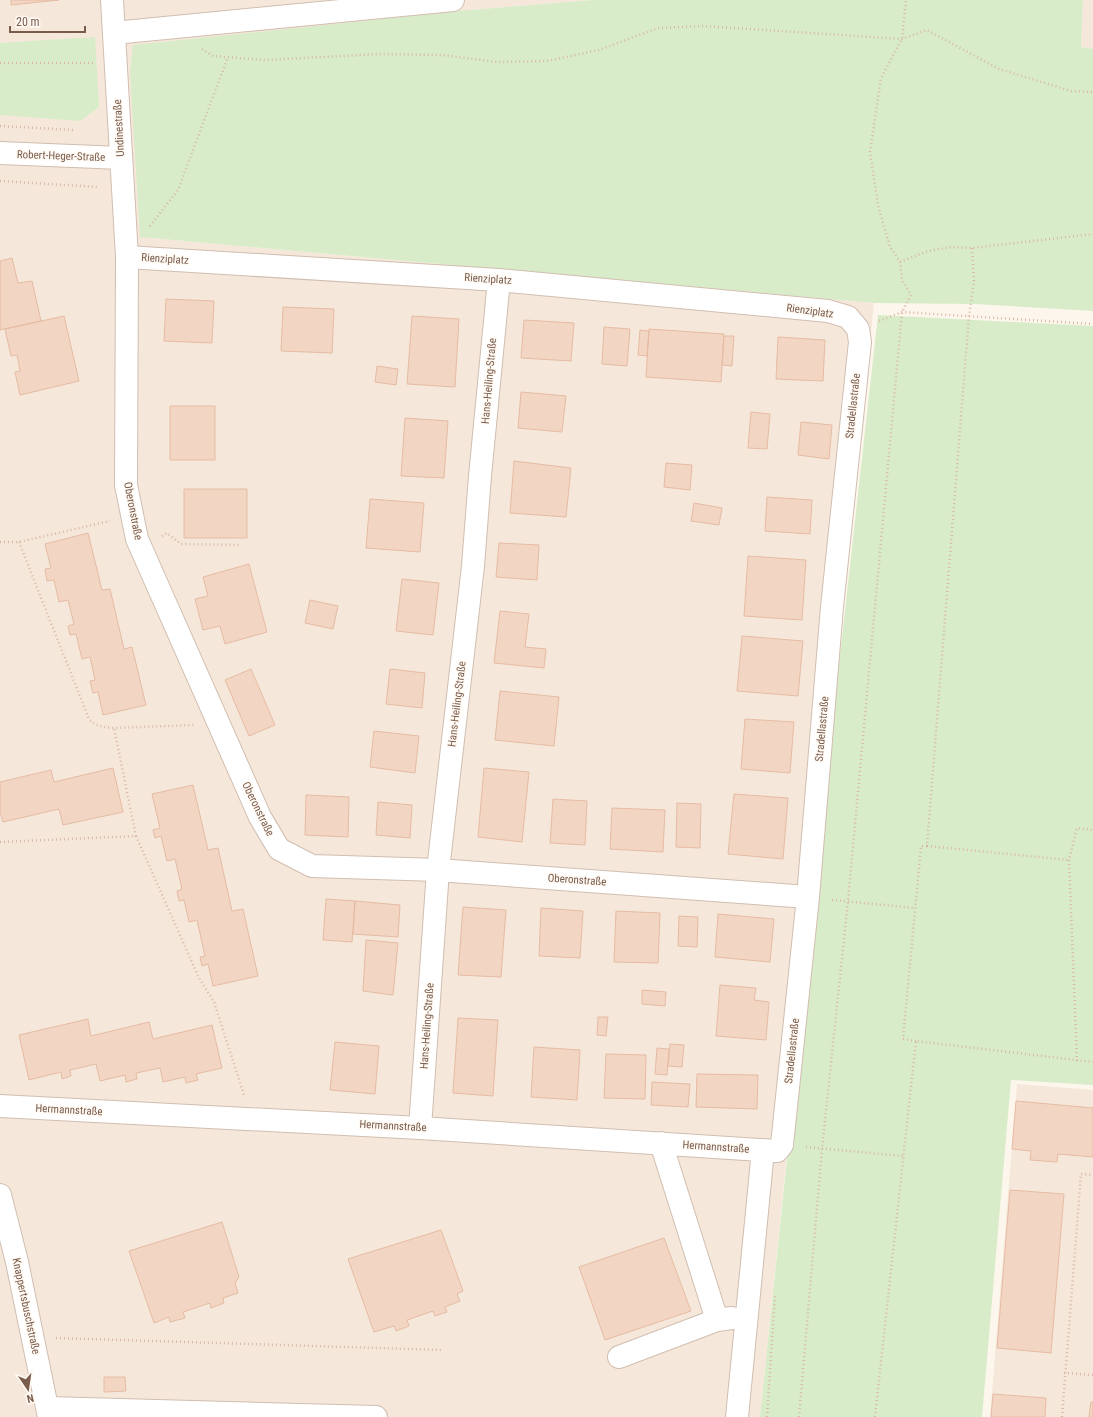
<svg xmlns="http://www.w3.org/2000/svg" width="1093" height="1417" font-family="'Roboto Condensed',sans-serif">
<rect width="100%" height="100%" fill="#fdf6ec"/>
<path fill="#f5e8da" d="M0,0H592L469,10L140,237L874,303L760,1417H0Z
M1083,0H1093V49L1081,47Z
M1017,1084L1093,1090V1417H990Z"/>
<path fill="#d8ecc9" d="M592,0H1083L1081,47L1093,49V311L974,304L874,303L140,237L130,73L133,45L469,10Z
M95,37L99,107L80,121L0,115V43Z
M878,315L1093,326V1085L1011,1080L982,1417H760L833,718Z"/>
<path fill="#f3d5c3" stroke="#e6bba3" d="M11,0H59L11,5Z
M12,258L18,283L32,281L41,321L0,330V261Z
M166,299L214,301L212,343L164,341Z
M283,307L334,309L332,353L281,351Z
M64,316L79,381L20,395L15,372L20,371L17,355L11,356L5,329Z
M412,316L459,319L455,387L407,384Z
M524,320L574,323L571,361L521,358Z
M604,327L630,329L627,366L602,364Z
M649,329L724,334L721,382L646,377Z
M640,330L649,331L647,356L638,355Z
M724,336H734L732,366L722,365Z
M778,337L825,340L823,381L776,379Z
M377,366L398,369L396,385L375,382Z
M521,392L566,396L562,432L518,428Z
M170,406H215V460H170Z
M751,412L770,414L767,449L748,448Z
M405,418L448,421L444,478L401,476Z
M801,422L832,425L829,459L798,455Z
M514,461L571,468L566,517L510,513Z
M666,463L692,465L690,490L664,487Z
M184,489H247V538H184Z
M767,497L812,500L810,534L765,531Z
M370,499L424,503L420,552L366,548Z
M694,503L722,508L719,525L691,521Z
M88,533L102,590L110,589L124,649L132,647L146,705L103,715L98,692L93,693L90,681L95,680L90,657L82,659L76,634L70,635L68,626L74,624L68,600L59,602L54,580L47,581L45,569L51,568L45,544Z
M499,543L539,545L537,580L496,577Z
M748,556L806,560L802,620L744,616Z
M249,564L267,632L225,644L220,626L203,630L195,599L208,596L203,577Z
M402,579L439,583L433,635L396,631Z
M310,600L338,606L333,629L305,623Z
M500,611L529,614L525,647L546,649L544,668L494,663Z
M742,636L803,641L798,696L737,691Z
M251,669L275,725L249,736L225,680Z
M390,669L425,673L422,708L386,704Z
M500,691L559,697L554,746L495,740Z
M745,719L794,722L790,773L741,769Z
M374,731L419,736L415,773L370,767Z
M113,768L123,812L63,825L59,809L3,822L0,812V782L51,770L54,782Z
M484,768L529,772L522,842L478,837Z
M193,785L208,850L218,848L232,911L243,909L258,976L213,986L208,964L202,966L200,957L205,956L197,920L189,922L184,900L179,901L177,891L182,889L175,859L167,861L161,836L155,838L153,830L160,828L152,794Z
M734,794L788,798L783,859L728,854Z
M306,795L349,797L348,837L305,835Z
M553,799L587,801L585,845L550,843Z
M378,802L412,805L410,838L376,835Z
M677,803L701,804L700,848L676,847Z
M612,808L665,810L663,852L610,849Z
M326,899L355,901L352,942L323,940Z
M355,901L400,905L398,937L353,934Z
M463,907L506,910L501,977L458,975Z
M541,908L583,911L580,958L539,956Z
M616,911L660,913L658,963L614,962Z
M718,914L774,919L770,962L715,957Z
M679,916L698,917L697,947L678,946Z
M366,940L398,943L393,995L363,991Z
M720,985L756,988L754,1000L769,1002L766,1040L716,1036Z
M642,990L666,992L665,1006L642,1004Z
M598,1017H608L606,1036L597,1035Z
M458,1018L498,1020L493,1096L453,1093Z
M88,1019L91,1036L149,1022L153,1039L212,1025L222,1068L196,1074L198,1080L186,1083L185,1077L163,1082L160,1068L136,1073L137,1079L126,1082L125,1075L100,1081L96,1064L70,1070L71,1076L62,1079L61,1072L29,1080L19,1035Z
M335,1042L379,1046L375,1094L330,1090Z
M670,1044L684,1045L682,1067L668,1066Z
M534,1047L580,1050L577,1100L531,1097Z
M657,1048L669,1049L667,1075L655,1074Z
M606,1054L646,1055L645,1099L604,1098Z
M697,1074L758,1075L757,1109L696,1107Z
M652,1082L690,1084L688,1107L651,1105Z
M1016,1101L1093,1108V1157L1058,1154L1057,1162L1030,1160L1031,1151L1012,1149Z
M1010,1190L1064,1194L1051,1353L997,1348Z
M222,1222L239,1277L235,1283L238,1293L223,1298L224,1303L211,1308L210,1303L183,1312L185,1318L170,1322L169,1317L154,1323L129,1251Z
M441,1230L463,1291L457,1294L460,1301L445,1307L447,1312L435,1316L433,1311L407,1320L409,1326L396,1331L394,1326L374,1332L348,1259Z
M664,1238L691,1311L605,1340L579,1267Z
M104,1377H125L126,1391L104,1392Z
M993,1394L1046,1398L1045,1417H991Z
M1091,1402H1093V1417H1089Z"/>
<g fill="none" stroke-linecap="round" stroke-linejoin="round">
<g stroke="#d1beb0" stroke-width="24">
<path id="minor" d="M112,0L127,257L126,485L137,539L260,817L279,849L312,866L438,870L808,897
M114,33L453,0
M0,153L121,158
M0,1106L420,1128L777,1151L782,1145L808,897L832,607L860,342L858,329L848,317L828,311L499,280L127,257
M420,1128L438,870L473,566L480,476L499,280
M661,1143L717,1320
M0,1195L17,1262L49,1417
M619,1357L717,1320L732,1318
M48,1408L376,1417
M737,1417L763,1150"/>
</g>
<path stroke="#d9b8a5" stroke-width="2.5" stroke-dasharray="1 3" stroke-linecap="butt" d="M202,49L213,56L265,60L380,54L443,55L497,62L547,61L599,50L658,28L704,26L902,39L927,30L999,69L1071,91L1093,92
M0,63H93
M0,126L75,130
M0,181L99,187
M150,226L178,190L228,57
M900,262L928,251L951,247L972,248L1093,234
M879,321L902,312L1093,324
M162,536L167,533L181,544L241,545
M0,542H19L110,521
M19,542L89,719C96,727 104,727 114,728L194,725
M136,836L199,978L214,1002L244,1095
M0,842L136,836L114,728
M927,846L1069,860
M832,900L915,908
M916,1041L903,1039L921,846H927L969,316L974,281L972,248
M1077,1061L1069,860L1077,828L1093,830
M806,1147L903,1156
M56,1338L443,1350
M1064,1373L1093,1375
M767,1417L775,1296
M799,1417L822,1149L848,901L902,312L911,295L902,280L900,262L890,247L878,205L870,152L881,78L902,39L906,0
M875,1417L916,1041L1093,1062
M1062,1417L1081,1174L1093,1175"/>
<use href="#minor" stroke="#fff" stroke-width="22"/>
</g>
<g text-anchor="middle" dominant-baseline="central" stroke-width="3" stroke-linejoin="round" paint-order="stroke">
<g font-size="11" fill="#7a5c4d" stroke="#fffaf3">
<text transform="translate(119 128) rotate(-93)">Undinestraße</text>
<text transform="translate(61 156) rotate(2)">Robert-Heger-Straße</text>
<text transform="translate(165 259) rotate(4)">Rienziplatz</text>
<text transform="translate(488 279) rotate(4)">Rienziplatz</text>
<text transform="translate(810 311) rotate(8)">Rienziplatz</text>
<text transform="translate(489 381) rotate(-85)">Hans-Heiling-Straße</text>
<text transform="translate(853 406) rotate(-84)">Stradellastraße</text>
<text transform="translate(133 511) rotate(79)">Oberonstraße</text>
<text transform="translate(457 704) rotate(-83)">Hans-Heiling-Straße</text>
<text transform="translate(822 729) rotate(-85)">Stradellastraße</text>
<text transform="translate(258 809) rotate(64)">Oberonstraße</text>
<text transform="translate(577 880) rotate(4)">Oberonstraße</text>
<text transform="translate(427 1026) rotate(-86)">Hans-Heiling-Straße</text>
<text transform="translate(792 1051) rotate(-84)">Stradellastraße</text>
<text transform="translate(69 1110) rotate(3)">Hermannstraße</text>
<text transform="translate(393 1126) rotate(3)">Hermannstraße</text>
<text transform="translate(716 1147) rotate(4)">Hermannstraße</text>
<text transform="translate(26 1306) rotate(78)">Knappertsbuschstraße</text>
</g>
</g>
<g transform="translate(28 1389) rotate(167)" stroke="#fffaf3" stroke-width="3" paint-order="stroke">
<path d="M0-3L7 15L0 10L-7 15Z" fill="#7a5c4d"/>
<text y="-6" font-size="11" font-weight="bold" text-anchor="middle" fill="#7a5c4d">N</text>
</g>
<path d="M10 26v6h75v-6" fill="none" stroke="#7a5c4d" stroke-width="2"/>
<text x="16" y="26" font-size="12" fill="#7a5c4d" stroke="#fffaf3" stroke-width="3" paint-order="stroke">20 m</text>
</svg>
